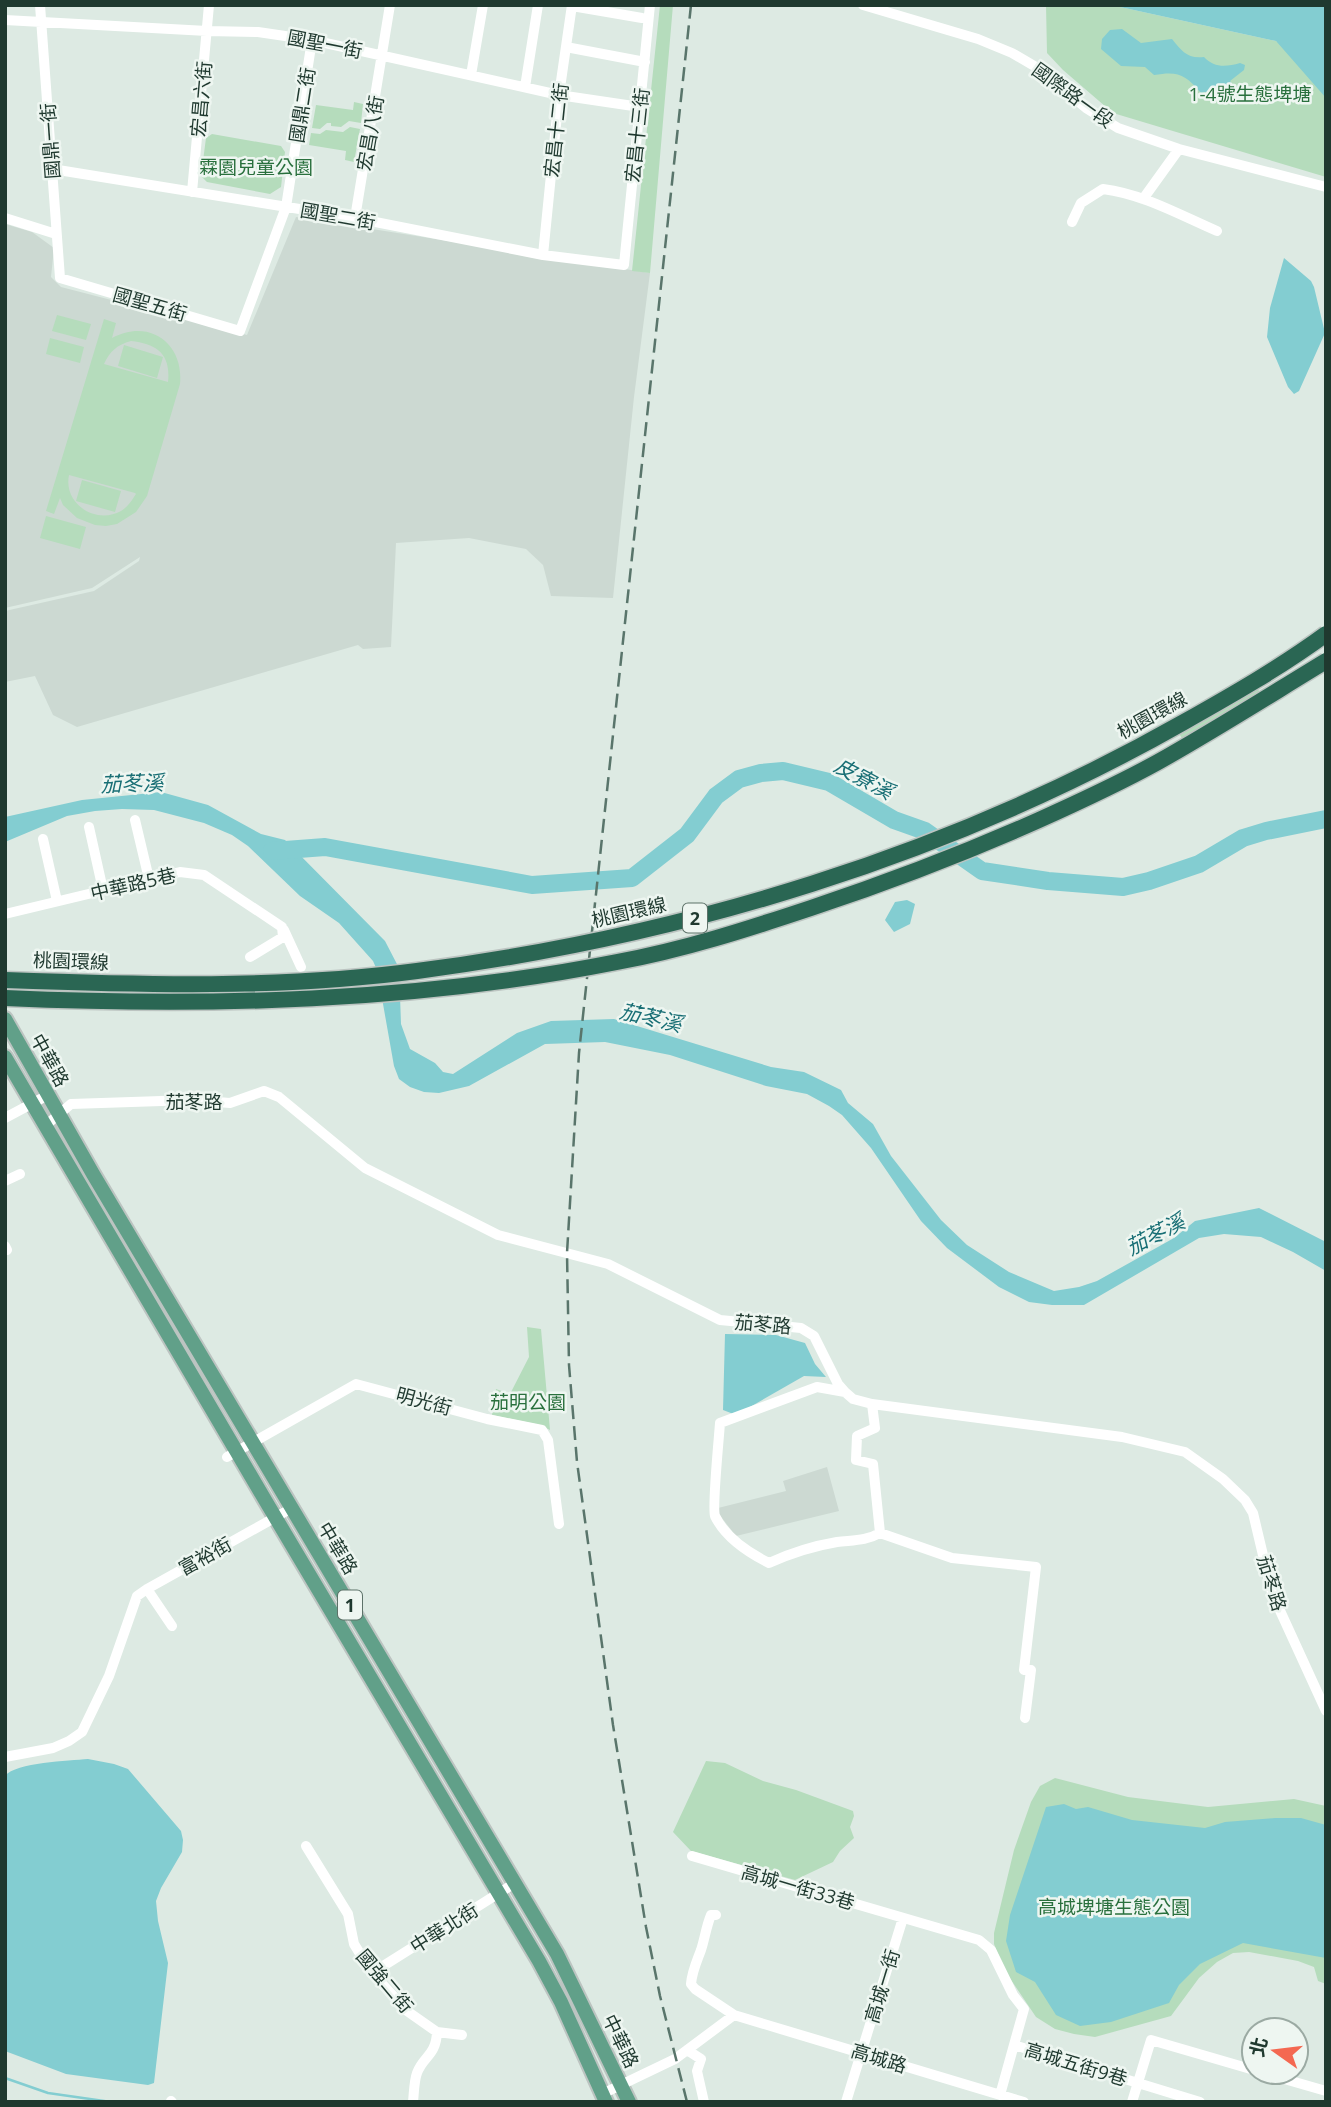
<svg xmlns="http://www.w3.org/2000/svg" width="1331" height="2107" font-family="'Open Sans','Noto Sans TC',sans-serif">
<rect width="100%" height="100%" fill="#ddeae3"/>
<path fill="#ccd9d2" d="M296,217L650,273L634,397L613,598L551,596L543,565L526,549L469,538L396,543L391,647L363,649L358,645L77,727L53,715L35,676L5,682V611L94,591L139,561L140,557L92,588L5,608V224L32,232L54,248L51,277L61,287L247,335Z
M827,1467L839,1511L736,1536L718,1513V1508L786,1491L783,1481Z"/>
<path fill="#b5dcbc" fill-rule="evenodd" d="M660,5H673L650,273L632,271Z
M1046,5H1111L1276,41L1326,78V177L1113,113L1063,70L1047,53Z
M354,102L363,104L361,123L349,121L341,127L331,126V123H327L320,129L312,128L316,105L353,110Z
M350,127L360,129L354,162L345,160L346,151L309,145L311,133L320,134L326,130L343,132Z
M212,134L281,146L285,152L281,187L270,194L207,182L201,176L206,138Z
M57,315L91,324L86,340L52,331Z
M104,319L116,323L112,338C149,318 184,343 180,384L147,496L136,512L117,524L106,526L95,525L77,518L63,505L60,498L54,514L46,511ZM131,341C157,344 171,354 168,382L104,364C110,351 117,345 131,341ZM69,475L135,493L136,494C132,500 128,507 121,511C96,525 63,504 69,475Z
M50,338L84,347L80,363L46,354Z
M124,345L163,357L157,378L118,366Z
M82,480L121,491L115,512L76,501Z
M46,516L86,527L80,549L40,538Z
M1249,674L1268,706L1190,752L1171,720Z
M527,1327L541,1329L550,1430L540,1425L492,1415L496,1389L510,1394L529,1357Z
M706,1761L725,1763L763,1781L796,1790L853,1811L854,1816L850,1827L854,1838L840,1851L833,1862L795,1880L691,1851L673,1832Z
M1055,1778L1128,1797L1208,1807L1294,1799L1326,1806V1984L1318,1981L1314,1967L1298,1961L1249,1952L1233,1953L1217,1962L1199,1978L1171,2016L1095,2037L1074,2034L1055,2029L1036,2017L1005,1971L994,1944V1933L1014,1850L1031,1802L1040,1786Z"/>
<path fill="#83cdd1" d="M1111,5H1326V98L1276,41Z
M1122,29L1141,43L1172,39C1182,51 1187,59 1204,57C1214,68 1226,67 1240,63L1245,65L1244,70L1230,81L1238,92L1234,96L1215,90L1201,93C1185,74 1178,71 1154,75L1145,67L1121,66L1101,49L1102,39L1110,30Z
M1284,258L1311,281L1314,287L1325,333L1299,391L1294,394L1288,387L1267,337L1270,308Z
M161,792L208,805L261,834L285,840L385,941L399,968L401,1024L410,1049L435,1063L443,1072L453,1074L517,1033L551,1021L614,1019L771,1067L804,1072L841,1090L848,1103L873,1124L891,1156L941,1220L967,1245L1009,1272L1054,1291L1079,1287L1097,1281L1174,1238L1195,1221L1259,1208L1326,1242V1271L1293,1252L1261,1237L1224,1234L1199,1238L1084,1305H1052L1029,1302L999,1287L947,1248L921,1221L871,1148L842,1115L829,1106L807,1094L766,1086L670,1055L605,1042L545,1044L469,1086L439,1093L424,1092L410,1087L399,1079L394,1066L377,970L373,961L339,923L300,896L248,846L232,835L204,823L154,810L122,809L95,811L67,816L5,842V817L82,800Z
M907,900L915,904L910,924L894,932L885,920L895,902Z
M725,1334L776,1335L805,1343L815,1364L826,1377L804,1376L736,1415L723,1410Z
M88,1759L114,1764L128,1769L181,1831L183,1840L182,1852L161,1888L156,1901L158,1921L168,1963L154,2083L148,2085L66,2074L5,2051V1776C16,1762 69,1761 88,1759Z
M1064,1804L1076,1809L1088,1807L1132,1820L1205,1828L1225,1822L1275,1818H1301L1326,1825V1958L1243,1943L1200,1964L1179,1985L1169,2003L1111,2022L1080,2026L1056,2015L1035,1982L1016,1972L1006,1941L1010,1915L1046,1807Z"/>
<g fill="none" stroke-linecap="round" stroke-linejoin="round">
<path stroke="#83cdd1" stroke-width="2.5" d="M5,2078L48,2093L111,2102"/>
<path stroke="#83cdd1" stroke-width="18" d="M272,851L325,847L532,885L632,878L687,835L716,796L739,779L761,773L783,771L829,782L894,820L925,831L982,871L1048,881L1123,887L1149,881L1199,864L1243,838L1266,831L1326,819"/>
<g stroke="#bcc4c1" stroke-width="18">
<path id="major" d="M5,1019L93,1174L557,1954L629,2102
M5,1057L268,1505L539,1961L561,2002L606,2102"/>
</g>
<path stroke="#fff" stroke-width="10" d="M40,5L60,278L240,331L286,207L312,40
M863,5L978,39L1012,53L1036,67L1086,108L1118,128L1179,149L1326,187
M572,6L642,18
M5,20L207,31L258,32L312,40L559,95L640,107
M566,47L645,62
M471,75L483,5
M525,87L538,5
M52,169L355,218L543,255L624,265L650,5
M192,192L209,5
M1143,199L1179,149
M5,218L56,234
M355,218L390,5
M1072,222L1081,203L1103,189C1143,194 1180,215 1217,231
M543,255L559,95L572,5
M135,820L149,879
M89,827L103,890
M43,839L57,901
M5,914L180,872L204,875L282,927L283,937L250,957
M284,930L301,967
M5,1118L48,1095
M45,1126L71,1104L192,1100L230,1103L264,1091L279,1097L365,1168L498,1235L608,1264L720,1320L801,1328L814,1336L838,1384L845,1392L853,1399L872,1404L1122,1437L1185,1452L1223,1479L1245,1500L1253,1513L1272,1593L1326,1711
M5,1181L20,1174
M5,1246L7,1250
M845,1392L817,1387L720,1423C719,1438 712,1507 715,1516C725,1537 749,1553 769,1563C791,1553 813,1546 837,1542C853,1540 866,1541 880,1533
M872,1404L875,1428L857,1436L856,1460L873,1464L880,1533L952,1558L1036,1567L1024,1670H1031L1025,1718
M227,1457L356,1384L487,1419L542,1430L548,1440L559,1524
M147,1589L172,1626
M5,1757L53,1748L69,1741L82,1732L109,1676L137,1596L147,1589L292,1508
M306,1846L348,1914L354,1944L372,1973L407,2011L437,2032L462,2035
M692,1856L979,1940L991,1950L1013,1995L1024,2009L1000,2095
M716,1915H711C706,1927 705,1938 701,1950C697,1961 692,1971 691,1984L695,1989L734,2015
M372,1973L515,1883
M1014,2045L1200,2102
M687,2050L701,2059L697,2071L704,2102
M1260,2072L1326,2091
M602,2094L675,2059L734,2015L1024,2102
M171,2101L172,2102
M413,2102C414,2093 414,2081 417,2073C423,2056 436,2056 437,2032
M846,2102L903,1918
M1132,2102L1151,2040L1254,2070"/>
<use href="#major" stroke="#61a089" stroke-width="14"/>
<path stroke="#59756b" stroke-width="2.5" stroke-dasharray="14 7" stroke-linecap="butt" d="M687,2102L660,1996L646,1927L613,1725L577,1462L569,1365L567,1253L579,1053L691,5"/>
<g stroke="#bcc4c1" stroke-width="19" stroke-linecap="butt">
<path id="highway-bridge" d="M5,980C142,985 281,989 417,971C685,936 948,856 1184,722C1232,695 1281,667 1326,634
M5,998C209,1007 416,1002 617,962C683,950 748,929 811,908C889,882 965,853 1039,820C1079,802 1120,783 1158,762C1215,730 1270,695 1326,661"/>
</g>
<use href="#highway-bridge" stroke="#2a6653" stroke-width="16"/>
</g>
<g text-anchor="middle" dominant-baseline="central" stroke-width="5" stroke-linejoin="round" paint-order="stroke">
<g fill="#eef6f1" stroke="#5d7269" stroke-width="2">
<rect x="683" y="903.5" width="24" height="29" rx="5"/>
<rect x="338" y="1590.5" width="24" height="29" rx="5"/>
</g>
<g font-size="18" font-weight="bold" fill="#1f392f">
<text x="695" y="918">2</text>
<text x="350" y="1605">1</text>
</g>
<g font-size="19" fill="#1f392f" stroke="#eef6f1">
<text transform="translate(325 44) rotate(11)">國聖一街</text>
<text transform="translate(1073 95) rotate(36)">國際路一段</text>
<text transform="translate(201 99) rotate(-85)">宏昌六街</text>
<text transform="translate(302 105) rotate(-81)">國鼎二街</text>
<text transform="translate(556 130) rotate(-84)">宏昌十二街</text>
<text transform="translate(370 133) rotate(-80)">宏昌八街</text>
<text transform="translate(637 135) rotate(-84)">宏昌十三街</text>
<text transform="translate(50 141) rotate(-94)">國鼎一街</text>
<text transform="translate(338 216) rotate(10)">國聖二街</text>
<text transform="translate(150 304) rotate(16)">國聖五街</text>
<text transform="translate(1152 715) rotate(-29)">桃園環線</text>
<text transform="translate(133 884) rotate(-13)">中華路5巷</text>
<text transform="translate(629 912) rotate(-13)">桃園環線</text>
<text transform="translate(71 961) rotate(2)">桃園環線</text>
<text transform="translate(50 1060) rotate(61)">中華路</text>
<text x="194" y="1102">茄苳路</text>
<text transform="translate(763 1324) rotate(5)">茄苳路</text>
<text transform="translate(424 1401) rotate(15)">明光街</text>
<text transform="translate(338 1548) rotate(59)">中華路</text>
<text transform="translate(205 1556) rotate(-29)">富裕街</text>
<text transform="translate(1272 1583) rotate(73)">茄苳路</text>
<text transform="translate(798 1887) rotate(16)">高城一街33巷</text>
<text transform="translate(444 1928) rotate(-32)">中華北街</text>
<text transform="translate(385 1981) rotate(50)">國強二街</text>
<text transform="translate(882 1986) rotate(-73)">高城一街</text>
<text transform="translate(621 2041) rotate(64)">中華路</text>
<text transform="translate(879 2058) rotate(17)">高城路</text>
<text transform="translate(1076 2064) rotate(17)">高城五街9巷</text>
</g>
<g font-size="19" fill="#29703d" stroke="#eef6f1">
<text x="1250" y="94">1-4號生態埤塘</text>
<text x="256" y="167">霖園兒童公園</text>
<text x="528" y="1402">茄明公園</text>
<text x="1114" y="1907">高城埤塘生態公園</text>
</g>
<g font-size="21" font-style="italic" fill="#196f75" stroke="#eef6f1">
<text transform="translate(864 778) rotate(28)">皮寮溪</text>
<text transform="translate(132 783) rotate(-2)">茄苳溪</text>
<text transform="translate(651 1017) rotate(13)">茄苳溪</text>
<text transform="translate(1155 1234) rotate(-28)">茄苳溪</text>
</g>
</g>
<rect width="1331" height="2107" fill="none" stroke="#1f392f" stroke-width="14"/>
<g transform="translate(1275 2051) rotate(284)"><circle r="33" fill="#eef6f1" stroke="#9baaa3" stroke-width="2"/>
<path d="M0-5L12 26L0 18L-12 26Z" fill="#f46851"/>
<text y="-10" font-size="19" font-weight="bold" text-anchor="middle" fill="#1f392f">北</text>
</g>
</svg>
